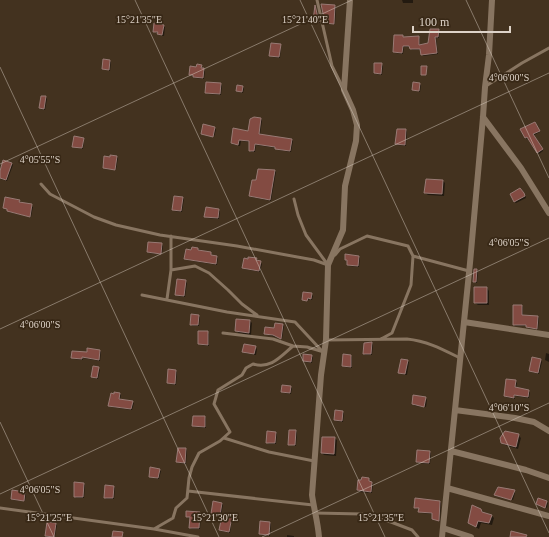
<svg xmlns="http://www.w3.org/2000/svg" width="549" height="537" font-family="'Times New Roman',serif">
<rect width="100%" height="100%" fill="#43321f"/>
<path fill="#0007" d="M402,0H413V3H403Z
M334,6L336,7L335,24H328L326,22Z
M316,7V8L320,23L314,21Z
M163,26L165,27L164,36L160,35L154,31Z
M438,30L440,32L439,38H436L438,54L423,56L421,50H412L410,47H404L403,54L395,53L394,52L395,36L404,38L418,37L420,39V45L429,44Z
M280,45L281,46L280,58L272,57L270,55Z
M104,60L111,62L110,71L103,68Z
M381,64L383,66L382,75L376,74L375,73Z
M201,66L202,69L205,71L204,79L195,78L190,75L197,68Z
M414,83L421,85L420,92L413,89Z
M221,84L222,86L221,95L208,94L206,92Z
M243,87L244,89L243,93L237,91Z
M46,97L47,99L45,110L41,109L40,108Z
M254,118L261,119L262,121L260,135L292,140L293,141L291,152L278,150L276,148L256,145L255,152H251L250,150V142L241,141L240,146L233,144L232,143L249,132Z
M535,123L540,132L534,135L543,151L539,154L529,138L527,139L525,137Z
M215,128L216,130L214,137L202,134Z
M406,130L407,132L406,146L397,145L396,144Z
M83,139L84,140L83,149L73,146Z
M117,157L118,158L116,170L105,169L104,168Z
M12,164L13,165L7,181L1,179L0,175Z
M275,171L276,172L271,201L251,197L250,196L257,182Z
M443,181L445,183L444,196L428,195L425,193Z
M520,189L525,195L526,198L516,203L514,202Z
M183,198L184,199L182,212L174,211L173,209Z
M19,201L33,207L31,217L9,212L8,209L4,207Z
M218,210L220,211L219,219L207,218L206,216Z
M161,244L163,246L162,254L149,253L148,252Z
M198,249L211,253L212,256L217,257L218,258L217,265L187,260L185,259L192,251Z
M359,257L360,258L359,267L349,266L348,264L346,259Z
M249,258L256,259L262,264L260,272L245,269L244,268Z
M477,270L478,272L477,283L474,282Z
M185,281L187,283L185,297L178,296L176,294Z
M475,288H487L489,291V305H478L475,303Z
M311,294L313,296L312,300L309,299L308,301L303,299Z
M522,306L523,307V316L538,317L539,318L538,329L528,328L527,326H515L514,324Z
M198,316L200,317L199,326H192L191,324Z
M237,320L250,321L252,323L251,335L239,333L236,331Z
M282,325L284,326L282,339L265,334Z
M207,332L209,334V346L201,345L199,344Z
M372,343L373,345L372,355H365L364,353Z
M255,347L257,349L256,355L245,353L243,352Z
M88,349L100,351L101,352L100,361L83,358V360L74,359L73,358L87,353Z
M546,353L549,354V362L545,360Z
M311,356L313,357L312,363L305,362L304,361Z
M351,356L352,357V368L345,367L343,366Z
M540,360L542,362L539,374L532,372L530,371Z
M407,361L409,362L407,375L401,374L399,372Z
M98,368L100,370L98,379L94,378L92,377Z
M175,371L177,372L176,385L170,384L168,383Z
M515,381L517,383L516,388L530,392L529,398L515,396V399L506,397L505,396Z
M290,387L292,388L291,394L284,393L282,392Z
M120,394L121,395L120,400L132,402L134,403L132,410L111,407L109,405Z
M425,398L427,400L426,407L415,406L413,404Z
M342,412L344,413L343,422L336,421L335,420Z
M205,417L206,419V428L195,427L193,426Z
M290,431H296L297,433L296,446L289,444Z
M276,433L277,434L276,444H269L267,442Z
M518,435L521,438L518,449L505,445L502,443Z
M334,438L337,440L336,456L324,455L322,453Z
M179,449H186L187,451L186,464L179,463L177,462Z
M429,452L431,453L430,464L418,463L417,462Z
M159,470L161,471L159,479L150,477Z
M369,479L370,483L373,484L372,493L359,492L358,490L359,481Z
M83,484L85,485L84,498H76L75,496Z
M114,487L115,488L114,499H106L105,497Z
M514,491L515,493L513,500L497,496Z
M25,493L26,494L25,501L13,500L12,498Z
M415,499L440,502L441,503L440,521L433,519V514L421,513L420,509L415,508Z
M539,499L548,503L547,508L537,504Z
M222,503L223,505L221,516L213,515L212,513Z
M481,510L484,513L492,516L494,518L492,525L481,523L479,529L469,523Z
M187,512L200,513L201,514L200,529H192L190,528L191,518L187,517Z
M231,518L232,519L230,533L222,531L221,530Z
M270,523L271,524L270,536L261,535L260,534Z
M55,524L57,525L55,537H47L46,536Z
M287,535L294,536V537H287Z"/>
<path fill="#834b42" stroke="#987a74" d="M321,4L335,5L334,24L325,23Z
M315,5L319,22L313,21Z
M154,23L164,25L162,35L157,34L158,32H153Z
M430,29H439L438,37H435L437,53L421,55L420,49H410L409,46H403L402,53L393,52L394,35H403V37L419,36V45L428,43Z
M271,43L281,44L279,57L269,56Z
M103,59L110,60L109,70L102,69Z
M374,63H382L381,74L374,73Z
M197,64L202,65L201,68H204L203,78L193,77V75H189L190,66L196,67Z
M421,66H427L426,75H421Z
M206,82L221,83L220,94L205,93Z
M413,82L420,83L419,91L412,90Z
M237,85L243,86L242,92L236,91Z
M41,96H46L44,109L39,108Z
M254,117L261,118L259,134L292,139L290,151L275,149V147L255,144L254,151H249V141L239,140L238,145L231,143L233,128L248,131L250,119Z
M535,122L540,131L533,134L543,149L537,153L527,137L525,138L520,129Z
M203,124L215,127L213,137L201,134Z
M397,129H406L405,145L395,144Z
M74,136L84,138L82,148L72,147Z
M110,155L117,156L115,170L103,168L104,156L110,157Z
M3,160L12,163L6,180L0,178V171Z
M258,169L275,170L270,200L249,196L252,180H256Z
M426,179L443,180L442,194L424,193Z
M520,188L524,193L525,196L514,202L510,194Z
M174,196L183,197L181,211L172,210Z
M5,197L20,200L19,202L32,204L30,217L7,211V209L3,208Z
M206,207L219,209L218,218L204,217Z
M148,242L162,243L161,254L147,252Z
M192,247L198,248V250L211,252V255L217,256L216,264L184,259L186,249L191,250Z
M345,254L359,256L358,266L347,265V260H345Z
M248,257L257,258L256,260L261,261L259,271L242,268L244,258L248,259Z
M474,269H477L476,282H473Z
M177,279L186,280L184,296L175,295Z
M474,287H487V303H474Z
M303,292L312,293L311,299L308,298L307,301L302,300Z
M513,305H522V315L538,316L537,329L526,327V325H513Z
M191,314L199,315L198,325H190Z
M236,319L250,320L249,333L235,331Z
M275,323L283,324L281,339L273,335L264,334L265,327L274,328Z
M198,331H208V345L198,344Z
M372,342L371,354H363L364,343Z
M244,344L256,346L254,354L242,352Z
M87,348L100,350L99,360L82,357V359L71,358L72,351L87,352Z
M303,354L312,355L311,362L303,361Z
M343,354L351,355V367L342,366Z
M532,357L541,359L538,373L529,371Z
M401,359L408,360L405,374L398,373Z
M93,366L99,367L97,378L91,377Z
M168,369L176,370L175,384L167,383Z
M506,379L516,380L515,387L529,390L528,397L514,395V398L504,396Z
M282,385L291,386L290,393L281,392Z
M114,392L120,393L119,399L133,401L131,409L108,406L111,393L114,394Z
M413,395L426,397L424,407L412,404Z
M335,410L343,411L342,421L334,420Z
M193,416H205V427L192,426Z
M289,430H296L295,445H288Z
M267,431L276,432L275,443H266Z
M505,431L519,434L516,447L501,443L500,438Z
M322,437H335L334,454L321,453Z
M178,448H186L185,463L176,462Z
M417,450L430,451L429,463L416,462Z
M150,467L160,469L158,478L149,477Z
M362,477L369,478V481L372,482L371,492L357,490L358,480H361Z
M74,482L84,483L83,497H74Z
M105,485L114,486L113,498H104Z
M498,487L515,490L511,500L494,495Z
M12,490L25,492L24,501L11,499Z
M415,498L440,501L439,521L432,519V513L418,512L419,508H414Z
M538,498L547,501L545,508L536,504Z
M213,501L222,503L220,515L211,514Z
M472,505L481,509L482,512L492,515L489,523L478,521L476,527L468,523Z
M186,511L200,512L199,528H189L190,517H186Z
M222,516L232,517L229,532L219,530Z
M260,521L270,522L269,535L259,534Z
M47,522L56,523L54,537L45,536Z
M113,531L123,532L122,537H112Z
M511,531L527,535L526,537H510Z"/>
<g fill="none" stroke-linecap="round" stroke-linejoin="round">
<path stroke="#887561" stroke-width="3" d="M317,0L332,66L343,88
M486,86L522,63L549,48
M41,184L50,194L94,217L116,225L160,235L237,246L314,260L328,265
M294,199L298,215L306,235L328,265
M171,236V270L195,266L209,273L228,290L242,304L257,315
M335,255L340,249L367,236L408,246L413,256L469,271
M142,295L227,312L295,322L321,350
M167,299L171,270
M223,333L273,339L293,346
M381,339L392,333L411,285L413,256
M326,340L407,339C427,341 442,349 460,358
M224,438L269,452L314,461
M188,491L313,505
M0,508L154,529L198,537
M315,513L362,514L391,522L412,530L418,537
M154,529L173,518L176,508L187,498L189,478L192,467L199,453L220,441L230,432L214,404L218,390L242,375L246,368L253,364C271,369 280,357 293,346L307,347L324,352"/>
<path stroke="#887561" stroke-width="6" d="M483,117L521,168L549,213
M464,322L549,335
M455,410L515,418L534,422L549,431
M451,451L526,470L549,478
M447,488L549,516
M443,528L471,537
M319,537C318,523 314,509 312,495L321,375L326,340L328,265L343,230L345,186L356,141L357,125L353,110L344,90L350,0
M442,537L470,263L483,117L485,87L489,55L492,0"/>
</g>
<path fill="none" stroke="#ded3c8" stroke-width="1" stroke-opacity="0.45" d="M135,0L385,537M300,0L549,533M466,0L549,178M0,67L219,537M0,164L352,0M0,329L549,73M0,422L54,537M0,494L549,238M262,537L549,403"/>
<g font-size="10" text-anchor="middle" fill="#ded3c8" stroke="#382816" stroke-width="3.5" stroke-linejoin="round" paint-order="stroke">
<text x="305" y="23">15°21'40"E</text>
<text x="139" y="23">15°21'35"E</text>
<text x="509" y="81">4°06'00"S</text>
<text x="40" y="163">4°05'55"S</text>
<text x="509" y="246">4°06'05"S</text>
<text x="40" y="328">4°06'00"S</text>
<text x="509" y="411">4°06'10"S</text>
<text x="40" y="493">4°06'05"S</text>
<text x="49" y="521">15°21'25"E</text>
<text x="215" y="521">15°21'30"E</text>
<text x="381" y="521">15°21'35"E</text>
</g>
<path d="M413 26v6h97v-6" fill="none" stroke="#ded3c8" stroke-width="2"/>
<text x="419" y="26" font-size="12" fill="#ded3c8" stroke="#382816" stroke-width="3" paint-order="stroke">100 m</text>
</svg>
